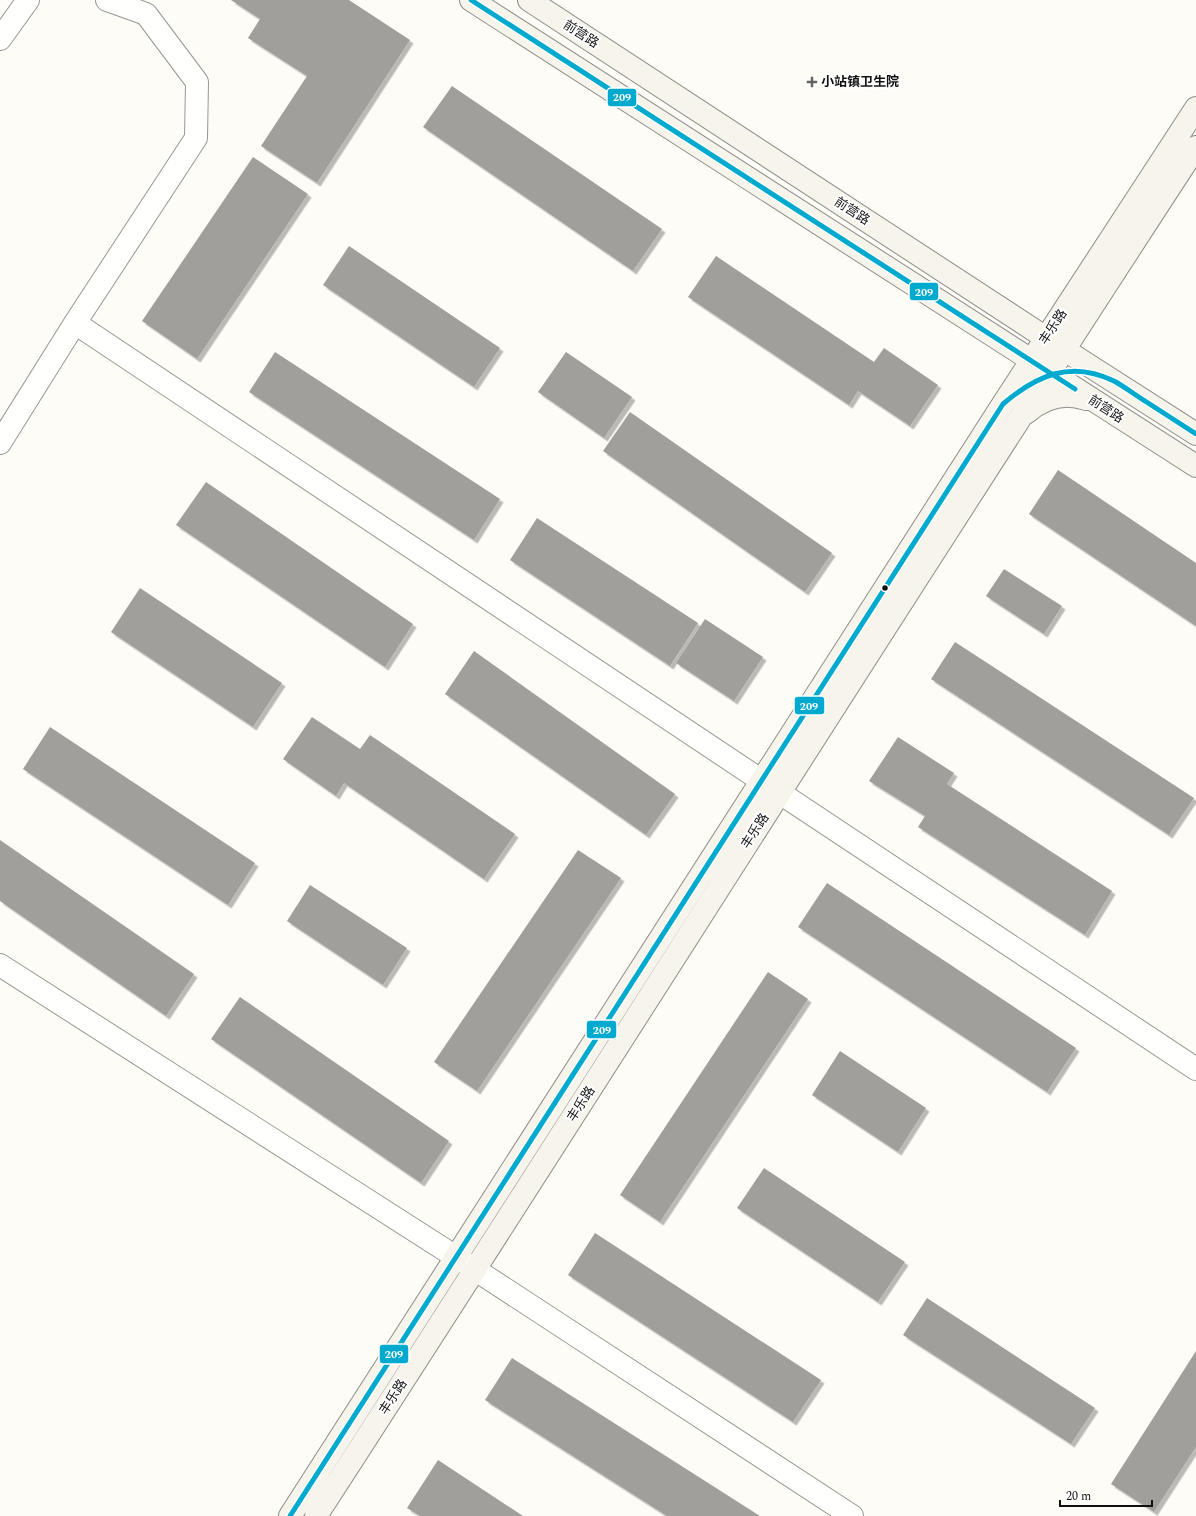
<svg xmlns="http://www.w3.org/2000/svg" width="1196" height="1516" font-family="Spectral,'Noto Sans SC',serif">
<defs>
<filter id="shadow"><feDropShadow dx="3.5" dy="3.5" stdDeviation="0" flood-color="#0004"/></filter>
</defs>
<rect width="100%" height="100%" fill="#fdfcf7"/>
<path fill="#a19f9c" filter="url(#shadow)" d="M231,0H349L410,40L317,183L261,146L307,76L248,38L260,19Z
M452,86L662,229L633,271L423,127Z
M253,157L308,194L197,359L142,321Z
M349,246L500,348L474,387L323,285Z
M716,256L874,362L884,348L938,385L910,426L858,391L849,405L688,297Z
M275,352L500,499L474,540L249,392Z
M566,352L632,397L604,438L538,392Z
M630,412L832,553L805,592L603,451Z
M1058,470L1196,563V626L1029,514Z
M206,482L413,624L385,667L176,525Z
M537,518L698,623L670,666L510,560Z
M1004,569L1062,606L1044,634L986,596Z
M140,588L282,683L253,727L111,632Z
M705,619L763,657L734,701L676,663Z
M955,642L1194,798L1169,835L931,679Z
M474,651L675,794L646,835L445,694Z
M312,717L360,749L370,735L515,834L484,879L344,783L336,796L283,759Z
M50,727L255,863L228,905L23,769Z
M898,737L954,773L947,784L1112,891L1085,935L918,827L925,816L869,781Z
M0,840L194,974L166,1016L0,901Z
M578,850L621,878L477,1091L434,1062Z
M827,883L1076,1048L1047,1092L798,927Z
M310,885L407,948L383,985L287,921Z
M768,972L808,999L660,1222L620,1195Z
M240,997L449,1141L421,1183L211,1039Z
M840,1051L926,1108L898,1152L812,1095Z
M764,1168L905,1262L878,1302L737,1208Z
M595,1233L821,1380L793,1422L568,1275Z
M927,1298L1095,1408L1071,1444L903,1335Z
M1196,1351V1447L1154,1512L1111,1484Z
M512,1358L760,1516H667L485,1400Z
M438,1460L523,1516H420L407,1508Z"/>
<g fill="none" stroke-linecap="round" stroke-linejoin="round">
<g stroke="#979795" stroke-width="24">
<path id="street" d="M0,39L28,0
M75,323L762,781L1196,1069
M0,443L75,323L196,138L197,82L146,14L107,0
M0,965L456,1257L852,1516"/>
</g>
<g stroke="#8e8d8b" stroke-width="24">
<path id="secondary" d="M471,0L1196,466
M529,0L1046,338L1196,434
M1026,413C1043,398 1063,391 1086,399
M290,1516L1003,404L1196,108
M316,1516C611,1061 899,601 1196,147"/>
</g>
<use href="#street" stroke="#fffffe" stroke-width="22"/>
<use href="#secondary" stroke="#f6f4eb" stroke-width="22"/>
<g stroke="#fff" stroke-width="8">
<path id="bus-1" d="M471,0L1075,389
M290,1516L1003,404C1037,375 1071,360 1114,381C1125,387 1135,395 1145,401C1162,412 1179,423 1196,434"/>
</g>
<use href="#bus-1" stroke="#00a9ce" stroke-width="5"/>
</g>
<path fill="#646362" stroke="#fff" stroke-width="1.5" d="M810 76h4v4h4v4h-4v4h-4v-4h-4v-4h4z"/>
<circle fill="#111" stroke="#fff" stroke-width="1.5" cx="885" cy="588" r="3.5"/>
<g text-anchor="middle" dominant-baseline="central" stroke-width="4" stroke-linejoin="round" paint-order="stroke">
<g font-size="13" fill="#111" stroke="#fff">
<text transform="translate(581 34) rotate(33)">前营路</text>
<text transform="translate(852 211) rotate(33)">前营路</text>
<text transform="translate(1053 327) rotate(-57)">丰乐路</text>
<text transform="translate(1106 409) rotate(33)">前营路</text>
<text transform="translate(755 831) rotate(-57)">丰乐路</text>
<text transform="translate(581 1104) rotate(-57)">丰乐路</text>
<text transform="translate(393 1397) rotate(-57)">丰乐路</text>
</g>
<g font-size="13" font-weight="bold" fill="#111" stroke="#fff" text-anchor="start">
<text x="821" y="82">小站镇卫生院</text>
</g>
</g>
<g stroke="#fff" stroke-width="1.5">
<rect x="607" y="88" width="30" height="19" rx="4" fill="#00a9ce"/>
<rect x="909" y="282" width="30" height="19" rx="4" fill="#00a9ce"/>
<rect x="794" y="696" width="31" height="19" rx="4" fill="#00a9ce"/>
<rect x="586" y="1020" width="31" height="19" rx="4" fill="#00a9ce"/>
<rect x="379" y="1344" width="30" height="20" rx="4" fill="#00a9ce"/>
</g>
<g font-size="11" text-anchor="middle" font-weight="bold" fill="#fff">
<text x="622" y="101">209</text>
<text x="924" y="296">209</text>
<text x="809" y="710">209</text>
<text x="602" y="1034">209</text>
<text x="394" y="1358">209</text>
</g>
<path d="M1060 1500v6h92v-6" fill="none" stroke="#111111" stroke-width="2"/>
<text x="1066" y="1500" font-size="12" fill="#111111" stroke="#ffffff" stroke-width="3" paint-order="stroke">20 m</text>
</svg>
